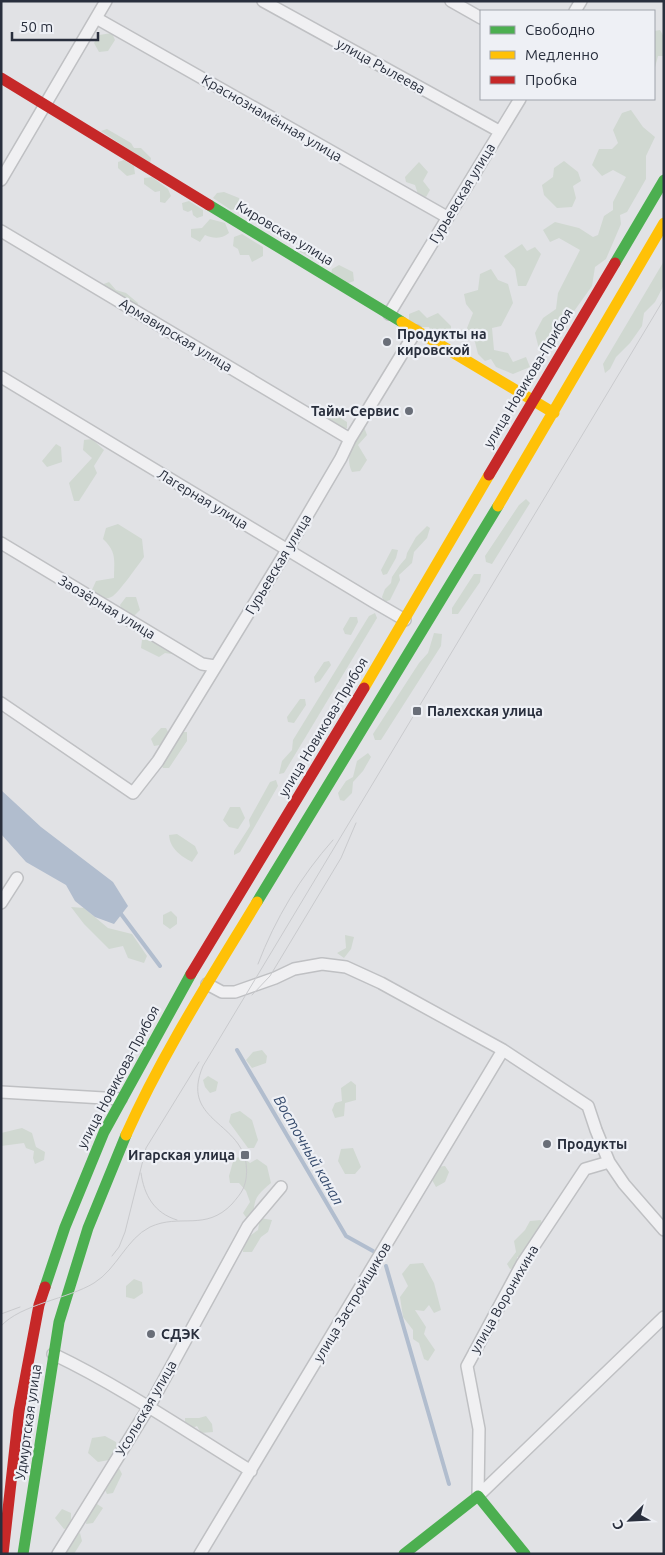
<svg xmlns="http://www.w3.org/2000/svg" width="665" height="1555" font-family="Ubuntu,sans-serif">
<rect width="100%" height="100%" fill="#e1e2e5"/>
<path fill="#d0d8d1" d="M660,30L664,37V56H658L654,71V31Z
M112,33L115,40L108,51L99,52L94,43L99,35Z
M631,110L643,127L655,137L646,156V179L627,212L620,215L621,224L606,259L595,267L592,286L572,314L564,319V330L553,349L540,353L535,333L543,318L556,309L558,293L580,250L559,238L550,242L543,230L555,222L579,228L593,237L598,235L604,216L613,210V202L626,177L613,170L602,176L592,165L599,149H612L618,143L613,130L622,113Z
M107,129L131,143L134,148H141L151,158L150,164L101,131Z
M124,160L134,166L135,174L127,176L118,168V162Z
M564,161L578,172L581,181L573,186L576,198L572,207L557,208L544,195L542,185L553,177L554,168Z
M419,162L428,172L423,181L430,190L426,197L418,194L415,185L406,182L405,177Z
M152,177L168,189L171,196L165,203L160,202V191L155,192L144,184V178Z
M224,192L239,198L240,204L235,205V209L231,210L213,198L217,193Z
M189,201L203,210V216L197,218L193,215L192,210L188,212L183,210L182,203Z
M210,219L225,223L229,233C221,239 214,239 205,235L200,242L191,237V229L202,228Z
M242,234L263,247V256L252,262L249,255H240L238,249L233,246L234,237Z
M301,244H308L320,251L321,257L313,259L299,251Z
M522,244L527,251L535,247L541,254L526,286H518L515,269L504,256Z
M664,261V285L655,302L644,313L642,326L630,343L616,357L610,369L605,373L603,364Z
M339,265L353,272L354,281L346,284L331,275L332,269Z
M491,269L498,280L508,284L513,303L501,326L492,328L494,350L508,353L513,362L526,357L530,367L513,374L496,367L491,359L485,361L478,354L474,338L467,328L473,313L466,304L464,294L478,290L480,274Z
M109,282L116,290L126,293L138,303L137,308L101,285Z
M419,310L427,318L438,313L451,326V335L442,341L433,337L429,327H420L409,321V314Z
M325,412H331L347,422V428L341,430L324,419Z
M364,427L367,435L358,445L367,460L360,471L352,472C344,456 354,441 364,427Z
M92,439L104,450L94,466L97,473L79,501H74L69,483L92,458L83,450L84,440Z
M56,444L61,447L62,462L47,467L42,461Z
M526,499L530,503L492,564L486,562L485,556L519,505Z
M118,524L142,539L144,557C138,565 120,591 113,596C106,601 97,597 91,592L96,581L114,578C114,560 117,552 103,539L106,528Z
M427,526L430,528L427,538L414,552L412,563L399,575L400,580L390,600L384,602L382,597L385,589L391,583L392,577L400,565L406,558L407,553L416,537Z
M392,549L398,550L396,558L387,574L383,575L381,570Z
M474,574H481L480,582L458,614H452V608Z
M126,597H136L140,610L132,618L123,613L120,605Z
M375,613L377,618L284,773L279,774L282,761L292,750L293,740L369,616Z
M350,617H357L358,622L351,635L345,634L343,629Z
M434,633L442,634L441,646L381,740H375L373,734L419,663L428,653Z
M153,639L172,641L181,644L178,655L165,653L159,657L141,648L142,640Z
M329,661L331,665L320,681L315,683L314,677L324,662Z
M300,699H305L306,705L294,723L288,722L287,717Z
M161,728H166L168,732L160,745L154,746L151,739Z
M177,732H187V741L169,768H163L160,763L166,753L175,745Z
M368,753L371,757L363,771L353,782L352,793L344,801L340,800L338,793L346,781L353,777L357,761Z
M276,780L278,786L240,852L234,855V851L250,826L249,820L270,782Z
M230,807H240L245,818L238,829L229,827L223,820Z
M177,834L195,846L198,853L192,862C181,856 170,849 169,835Z
M71,907L84,908L108,928L132,934L147,956L144,963L128,958L123,946L109,949L84,924Z
M171,911L177,917V924L170,929L163,924V915Z
M345,935L354,937L351,949L344,958L337,953L346,948Z
M262,1050L267,1056L266,1063L252,1068L246,1060L253,1052Z
M208,1076L218,1082L216,1091L210,1093L205,1087L203,1080Z
M351,1081L356,1085V1100L345,1103L344,1116L335,1118L332,1110L335,1103L342,1101L341,1088Z
M240,1111L252,1120L258,1140L254,1148H248L229,1122L231,1114Z
M22,1128L32,1133L36,1147L45,1152L44,1160L35,1164L33,1158L34,1151L26,1148L24,1143L1,1146V1133Z
M353,1148L361,1167L355,1174H345L338,1161L341,1149Z
M242,1157L250,1163L257,1159L267,1166L271,1183C259,1193 253,1198 254,1215L248,1220L243,1213L250,1202L246,1191L239,1183H230L229,1176L234,1158Z
M445,1166L449,1172L445,1182L436,1187L431,1178L437,1167Z
M260,1218L272,1220L268,1232L261,1237L252,1252H243L244,1240L258,1230Z
M541,1220L543,1230L536,1237L540,1249L536,1256L517,1257L518,1267L510,1269L507,1264L516,1252L514,1241L525,1230L530,1221Z
M423,1263L434,1283L441,1310L434,1313L429,1305L424,1311L415,1310L426,1327L424,1334L435,1350L428,1361L424,1359L419,1343L413,1339V1330L403,1317L400,1297L408,1286L402,1274L410,1264Z
M134,1279L142,1282L143,1293L134,1299L126,1297V1286Z
M206,1416L212,1424L213,1432L201,1433L197,1426L191,1429L185,1427V1418H199Z
M105,1436L116,1442L117,1451L109,1460L98,1462L88,1453L92,1438Z
M119,1468L122,1474L113,1493L107,1494L104,1488L113,1469Z
M97,1504L103,1508L93,1523L86,1524L88,1509Z
M62,1509L71,1513V1527L64,1529L55,1518Z
M80,1533L82,1541L74,1554H64L70,1539Z"/>
<path fill="#b1bdce" d="M1,790L41,827L113,882L128,906L114,924L95,917L75,901L66,885L26,862L1,834Z"/>
<g fill="none" stroke-linecap="round" stroke-linejoin="round">
<path stroke="#b1bdce" stroke-width="4" d="M121,914L160,966
M237,1050L346,1236L373,1251
M386,1266L449,1484"/>
<g stroke="#bfc0c3" stroke-width="14">
<path id="street" d="M263,1L499,131
M451,1L481,18
M575,11L581,1
M96,18L447,217
M1,180L106,1
M1,231L350,439
M389,314L520,99
M1,377L374,602L405,620
M1,543L202,664L215,666
M1,703L133,793L158,761L287,550L341,458L350,439L416,331
M1,903L17,878
M207,984L222,992H235L275,978L294,969L322,964L346,967L381,983L503,1050L588,1106L596,1130L609,1162L624,1184L664,1230
M1,1092L121,1099
M53,1354C122,1387 186,1431 251,1471
M478,1496L479,1429L467,1366L522,1264L585,1169L609,1162
M478,1496L664,1317
M58,1554L149,1407L248,1226L281,1187
M200,1554L503,1050"/>
</g>
<use href="#street" stroke="#f0f0f2" stroke-width="11"/>
<path stroke="#4caf50" stroke-width="11" d="M209,205L402,322
M615,263L664,180
M257,902L498,506
M45,1287L65,1227L104,1132L191,974
M23,1554L59,1322L88,1228L126,1135
M404,1554L478,1496L525,1554"/>
<path stroke="#ffc107" stroke-width="11" d="M402,322L554,413
M498,506L664,223
M364,688L489,475
M126,1135C162,1054 211,978 257,902"/>
<path stroke="#c62828" stroke-width="11" d="M1,78L209,205
M489,475L615,263
M191,974L364,688
M3,1554L19,1411L39,1305L45,1287"/>
<path stroke="#c9cacd" stroke-width="1" d="M258,964C275,919 301,876 333,840
M252,995L270,976L341,858L356,823
M141,1173C144,1195 154,1213 177,1220
M112,1256L119,1247L125,1232L146,1148L199,1062
M1,1314L20,1307
M1,1326C21,1304 68,1299 94,1283C117,1269 126,1239 150,1227C180,1213 205,1232 232,1204C236,1199 240,1195 243,1189C247,1180 247,1171 246,1163C239,1121 180,1120 203,1066L664,299"/>
</g>
<g fill="#696e78" stroke="#eef0f5" stroke-width="2">
<circle cx="387" cy="342" r="5"/>
<circle cx="409" cy="411" r="5"/>
<rect x="412" y="706" width="10" height="10" rx="2.5"/>
<circle cx="547" cy="1144" r="5"/>
<rect x="240" y="1150" width="10" height="10" rx="2.5"/>
<circle cx="151" cy="1334" r="5"/>
</g>
<g text-anchor="middle" dominant-baseline="central" stroke-width="4.5" stroke-linejoin="round" paint-order="stroke">
<g font-size="14" fill="#292f3d" stroke="#eef0f5">
<text transform="translate(381 66) rotate(29)">улица Рылеева</text>
<text transform="translate(272 118) rotate(30)">Краснознамённая улица</text>
<text transform="translate(462 193) rotate(-59)">Гурьевская улица</text>
<text transform="translate(285 233) rotate(31)">Кировская улица</text>
<text transform="translate(176 335) rotate(31)">Армавирская улица</text>
<text transform="translate(528 378) rotate(-59)">улица Новикова-Прибоя</text>
<text transform="translate(203 499) rotate(31)">Лагерная улица</text>
<text transform="translate(278 564) rotate(-59)">Гурьевская улица</text>
<text transform="translate(107 607) rotate(31)">Заозёрная улица</text>
<text transform="translate(323 727) rotate(-59)">улица Новикова-Прибоя</text>
<text transform="translate(118 1077) rotate(-62)">улица Новикова-Прибоя</text>
<text transform="translate(504 1299) rotate(-60)">улица Воронихина</text>
<text transform="translate(352 1302) rotate(-59)">улица Застройщиков</text>
<text transform="translate(146 1408) rotate(-60)">Усольская улица</text>
<text transform="translate(28 1422) rotate(-82)">Удмуртская улица</text>
</g>
<g font-size="14" font-weight="bold" fill="#292f3d" stroke="#eef0f5" text-anchor="start">
<text x="397" y="334">Продукты на<tspan x="397" dy="16">кировской</tspan></text>
<text x="399" y="411" text-anchor="end">Тайм-Сервис</text>
<text x="427" y="711">Палехская улица</text>
<text x="557" y="1144">Продукты</text>
<text x="235" y="1155" text-anchor="end">Игарская улица</text>
<text x="161" y="1334">СДЭК</text>
</g>
<g font-size="15" font-style="italic" fill="#364b6d" stroke="#eef0f5">
<text transform="translate(309 1150) rotate(60)">Восточный канал</text>
</g>
</g>
<rect width="665" height="1555" fill="none" stroke="#292f3d" stroke-width="5"/>
<rect x="480" y="10" width="175" height="90" fill="#eef0f5" stroke="#9fa3ab"/>
<rect x="490" y="26" width="25" height="8" fill="#4caf50" stroke="#9fa3ab"/>
<text x="525" y="35" font-size="15" fill="#292f3d">Свободно</text>
<rect x="490" y="51" width="25" height="8" fill="#ffc107" stroke="#9fa3ab"/>
<text x="525" y="60" font-size="15" fill="#292f3d">Медленно</text>
<rect x="490" y="76" width="25" height="8" fill="#c62828" stroke="#9fa3ab"/>
<text x="525" y="85" font-size="15" fill="#292f3d">Пробка</text>
<g transform="translate(630 1520) rotate(246)" stroke="#eef0f5" stroke-width="4" paint-order="stroke">
<path d="M0-4L9 19L0 12L-9 19Z" fill="#292f3d"/>
<text y="-8" font-size="14" font-weight="bold" text-anchor="middle" fill="#292f3d">С</text>
</g>
<path d="M12 32v8h86v-8" fill="none" stroke="#292f3d" stroke-width="2.5"/>
<text x="20" y="32" font-size="15" fill="#292f3d" stroke="#eef0f5" stroke-width="4" paint-order="stroke">50 m</text>
</svg>
